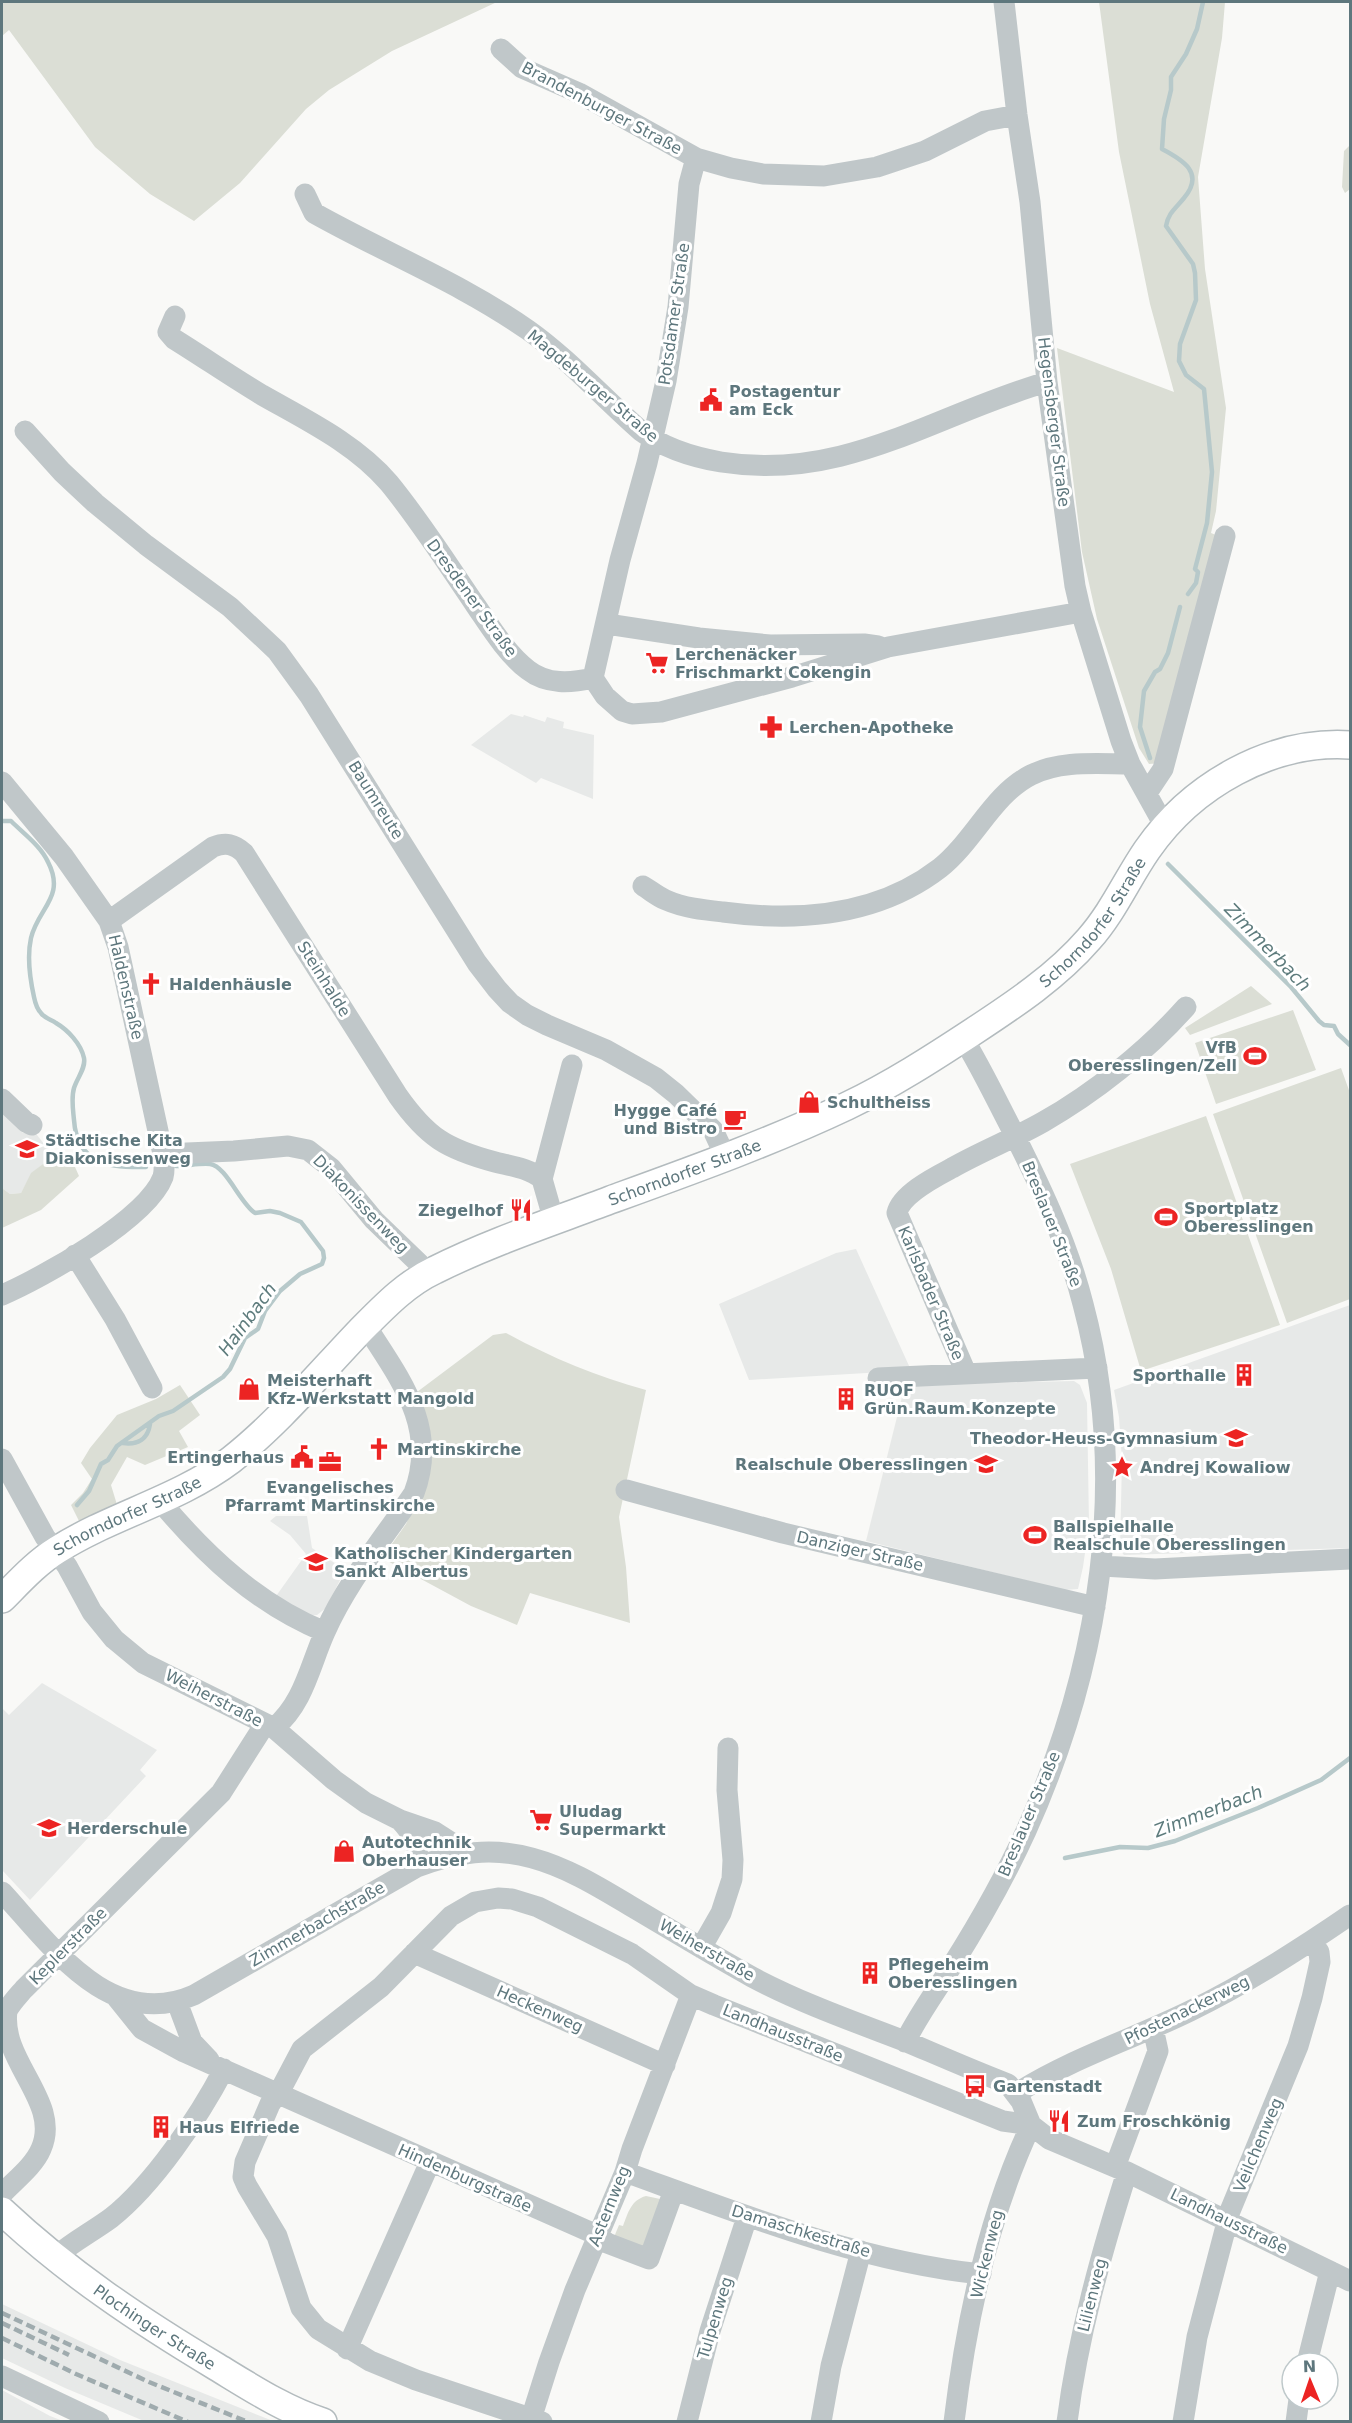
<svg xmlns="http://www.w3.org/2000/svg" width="1352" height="2423" font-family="'DejaVu Sans',sans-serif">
<rect width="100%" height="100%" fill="#f9f9f7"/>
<path fill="#e7e9e8" d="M511,714L523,717L524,715L545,722L547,717L564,722L563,728L594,735L593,799L541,778L536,783L471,745Z
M2,1111L23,1133L34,1131L44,1144L47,1142L56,1154L32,1173L21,1193L10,1194L2,1188Z
M856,1249L910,1368L930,1384L1074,1381L1080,1385L1087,1403L1089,1525L1083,1567L1078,1589L1065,1590L866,1541L905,1385L883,1372L749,1380L719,1304L836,1253Z
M1350,1305V1548L1124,1555L1120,1550L1122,1460L1119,1417L1114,1390Z
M276,1516H307L312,1548L345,1570L326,1608L317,1615L302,1616L274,1599L306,1554L290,1535L270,1521Z
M42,1683L157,1750L140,1770L146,1776L30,1900L2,1870V1708L9,1715Z
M2,2304L120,2360L273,2421H144L65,2388L2,2358Z
M2,2390L50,2416L63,2421H2Z"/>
<path fill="#dbded5" d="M2,2H497L392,51L329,90L306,109L240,183L194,221L150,194L95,147L9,30L2,36Z
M1099,2H1225L1222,38L1198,177L1205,269L1226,408L1216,511L1211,533L1221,537L1161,763L1149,764L1139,748L1097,619L1082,552L1057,348L1174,392L1150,304L1119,152Z
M1350,145V189L1345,193L1342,187L1344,151Z
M1251,986L1272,1004L1190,1035L1185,1028Z
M1293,1010L1316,1070L1216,1104L1195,1043Z
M1341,1068L1350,1093V1299L1287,1323L1213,1114Z
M1206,1116L1280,1325L1141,1371L1111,1269L1070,1164Z
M59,1152L75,1167L79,1176L41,1210L2,1228V1188L10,1194L21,1193L31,1173Z
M506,1333C550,1357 597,1377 646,1390L619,1517L626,1567L630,1623L530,1593L517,1625L471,1606L382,1558L406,1524L422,1486L417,1392L493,1335Z
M180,1385L200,1415L179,1431L188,1447L145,1465L127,1457L111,1485L118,1508L80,1523L71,1505L83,1493L92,1479L81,1463L90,1448L117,1415L156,1399Z
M646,2196L665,2200L647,2250L612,2242L619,2225L623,2226C628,2213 631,2200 646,2196Z"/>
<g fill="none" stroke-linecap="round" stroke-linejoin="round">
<path stroke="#b7c9ca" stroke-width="4.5" d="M1188,594L1196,583L1198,572L1195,569L1207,523L1212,472L1204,389L1186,375L1179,361L1180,344L1196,300L1195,273L1193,264L1166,226C1168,213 1176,208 1184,198C1205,173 1183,160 1162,149L1164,119L1171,90V77L1186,54L1197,29L1203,2
M1150,758L1140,727L1144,691L1155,672L1160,669L1168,653L1180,607
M2,821H11C24,834 41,846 48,862C66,897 38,908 31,938C27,956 30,979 34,997C35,1002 37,1009 41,1013C44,1018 52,1020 56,1023C68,1030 81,1044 84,1058C86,1068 77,1078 74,1088C71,1098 73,1109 74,1120C77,1164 109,1168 146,1167
M1168,864L1291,987L1319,1021L1324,1025L1334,1026L1338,1034L1350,1045
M123,1443C138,1445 148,1439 150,1424
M77,1505L89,1491L101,1464L108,1460L117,1446L159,1416L173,1411L223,1377L230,1369L245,1338L258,1329L265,1311L280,1291L300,1274L322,1264L324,1258L323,1251L301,1222L280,1213L270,1211L255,1213C240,1203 226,1166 210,1164C199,1163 187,1166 176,1166
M1065,1858L1120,1847L1148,1848L1175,1841L1258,1808L1321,1780L1350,1758"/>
<g stroke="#b3bbbe" stroke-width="30">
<g id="major">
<path id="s1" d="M2,1599C19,1582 36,1563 57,1550C112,1515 178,1500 231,1460C278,1423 318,1375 359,1332C382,1309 405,1284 435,1270C491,1242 552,1222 610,1200C690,1171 771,1142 847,1106C891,1085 933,1058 974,1031C1015,1004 1057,976 1089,939C1113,912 1127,879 1147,850C1192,785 1271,740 1350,745"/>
<path id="s2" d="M2,2211C67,2272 140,2321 217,2367C250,2387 285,2410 323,2422"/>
</g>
</g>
<path stroke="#c0c7c9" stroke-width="21" d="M1004,2L1017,115L1030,202L1047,382L1075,586L1081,612L1121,741L1130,764L1165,827
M501,49L522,68L579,93L696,158L731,168L763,174L824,176L877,167L925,151L985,121L1017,115
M305,194L314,213C385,253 461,283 528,330C569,359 603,398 641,431C665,449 692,457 721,462C845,482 935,414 1047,382
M175,316L168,332L174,339C203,357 232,377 262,395C306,420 356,444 389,483C421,522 448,565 476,606C491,628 507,654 528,670C547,685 571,683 593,678
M25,431L62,472L95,503L146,545L230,607L277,651L309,695L477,963L497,989L510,1003L527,1015L547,1025L606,1050L656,1078L676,1094L713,1130L725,1156
M607,624L699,638L770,645L864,644L878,646
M593,678L620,560L647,463L666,381L678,307L689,184L696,158
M593,678L605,696L622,711L632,714L661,712L792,677L888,647L1081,612
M2,782L64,857L109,921L118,947L163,1154C164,1161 165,1170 163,1177C147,1219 42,1278 2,1295
M1147,793L1163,769L1225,536
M643,886C650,890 658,897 666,900C684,908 704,910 723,912C798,922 878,916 940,868C974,841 993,794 1031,775C1061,760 1097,764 1130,764
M109,921L213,847C226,842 234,844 244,853L398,1096C427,1137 446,1149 495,1162C511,1166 529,1168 542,1179
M2,1099L26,1122L32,1125
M163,1154L234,1151L288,1146L308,1150L331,1168L374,1220L429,1273
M554,1221L542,1179L572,1065
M75,1255L115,1319L152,1388
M966,1373L897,1213C901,1194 935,1177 952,1168C982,1151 1013,1139 1043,1122C1094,1093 1147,1051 1186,1007
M878,1378L1097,1368
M2,1459L45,1537L67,1566L92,1612L114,1639L143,1663L274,1728L334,1780L366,1803L400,1820L435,1832L449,1841L459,1854
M626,1490L783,1533L1095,1607
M160,1501C206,1556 257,1604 325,1632
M1102,1566L1155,1569L1350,1559
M274,1728C304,1703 310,1665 325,1632C347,1582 384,1538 414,1493C439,1427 399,1378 366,1326
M400,1820C414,1835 420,1846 417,1867
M2,1892C51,1945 110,2032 194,1995L417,1867C456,1852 492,1847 532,1858C569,1868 602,1889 634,1908C673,1931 712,1955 752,1977C801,2003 855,2022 907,2042C940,2056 974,2071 1008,2084L1021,2101L1031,2125L1049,2139L1127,2172L1350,2281
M701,1948L721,1913L732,1879L733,1860L727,1790L728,1748
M414,1953L665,2065
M117,1998L142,2029L184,2052L597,2235L607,2243L649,2259L674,2190
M177,2002L192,2042L209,2060
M905,2042C919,2014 937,1990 953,1964C980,1921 1005,1877 1026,1831C1100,1666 1130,1480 1083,1304C1067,1241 1038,1181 1009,1124C994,1095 980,1066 963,1038
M1017,2093C1070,2059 1133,2039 1190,2011C1246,1984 1299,1950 1350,1915
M1115,2167L1158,2051L1153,2028
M625,2172C741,2214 858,2261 981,2274
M2,2194C14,2181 34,2166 41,2149C62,2102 0,2062 7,2011C11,2003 18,1996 24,1989L221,1793L265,1724
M54,2258C72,2242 92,2232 111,2218C153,2185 199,2117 224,2069
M347,2349L430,2162
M1307,2363L1330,2271
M2,2376L99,2422
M531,2419L549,2362L575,2290L625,2172L632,2149L691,1995
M542,2422L416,2380L370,2361L318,2329L301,2308L277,2236L247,2186L243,2177L245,2162L270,2104L283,2085L302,2049L381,1987L451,1916L475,1902L498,1898L512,1899L538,1907L632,1954L691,1995L714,2005L1003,2121L1031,2125
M687,2422L710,2331L747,2217
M821,2422L831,2366L861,2251
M954,2422C966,2322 988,2216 1031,2125
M1067,2422C1078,2336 1101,2254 1127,2172
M1183,2422L1197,2337L1230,2211L1298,2046L1312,1998L1320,1962L1319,1952L1312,1942
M1296,2422L1299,2399"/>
<use href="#major" stroke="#fff" stroke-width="27"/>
<path stroke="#9fabae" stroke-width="4.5" stroke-dasharray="9 4.5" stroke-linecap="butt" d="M2,2313L149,2382L248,2422
M2,2323L69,2355
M2,2338L76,2374L188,2422"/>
</g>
<defs>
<g id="civic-bare" transform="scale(1.8)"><path d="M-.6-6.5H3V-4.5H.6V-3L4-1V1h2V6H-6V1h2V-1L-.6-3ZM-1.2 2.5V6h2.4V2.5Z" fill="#ec2423" stroke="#fff" stroke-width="2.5" paint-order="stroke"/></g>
<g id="supermarket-bare" transform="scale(1.8)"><path d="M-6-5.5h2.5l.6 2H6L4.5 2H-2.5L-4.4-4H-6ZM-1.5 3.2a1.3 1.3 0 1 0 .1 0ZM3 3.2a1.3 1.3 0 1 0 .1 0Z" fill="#ec2423" stroke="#fff" stroke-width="2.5" paint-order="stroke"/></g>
<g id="pharmacy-bare" transform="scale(1.8)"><path d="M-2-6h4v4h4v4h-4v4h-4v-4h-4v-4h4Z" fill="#ec2423" stroke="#fff" stroke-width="2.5" paint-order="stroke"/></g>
<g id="church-bare" transform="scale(1.8)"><path d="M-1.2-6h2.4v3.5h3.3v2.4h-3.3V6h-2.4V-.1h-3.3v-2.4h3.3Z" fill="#ec2423" stroke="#fff" stroke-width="2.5" paint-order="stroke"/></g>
<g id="stadium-bare" transform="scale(1.8)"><path d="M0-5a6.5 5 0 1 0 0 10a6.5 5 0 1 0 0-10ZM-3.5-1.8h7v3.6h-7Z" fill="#ec2423" stroke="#fff" stroke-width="2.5" paint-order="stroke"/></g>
<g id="shop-bare" transform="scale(1.8)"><path d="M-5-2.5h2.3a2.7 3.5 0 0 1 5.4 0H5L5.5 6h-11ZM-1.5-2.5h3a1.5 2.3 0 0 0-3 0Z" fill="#ec2423" stroke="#fff" stroke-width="2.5" paint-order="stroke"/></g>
<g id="cafe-bare" transform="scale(1.8)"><path d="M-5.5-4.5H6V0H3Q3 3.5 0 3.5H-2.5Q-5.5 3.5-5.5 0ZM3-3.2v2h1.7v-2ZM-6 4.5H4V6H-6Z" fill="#ec2423" stroke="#fff" stroke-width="2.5" paint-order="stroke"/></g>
<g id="school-bare" transform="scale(1.8)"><path d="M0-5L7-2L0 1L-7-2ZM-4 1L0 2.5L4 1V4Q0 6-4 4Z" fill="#ec2423" stroke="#fff" stroke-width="2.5" paint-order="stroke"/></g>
<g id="restaurant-bare" transform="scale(1.8)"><path d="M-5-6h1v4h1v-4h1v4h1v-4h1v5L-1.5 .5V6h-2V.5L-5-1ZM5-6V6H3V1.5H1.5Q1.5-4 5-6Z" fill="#ec2423" stroke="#fff" stroke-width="2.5" paint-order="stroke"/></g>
<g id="building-bare" transform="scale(1.8)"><path d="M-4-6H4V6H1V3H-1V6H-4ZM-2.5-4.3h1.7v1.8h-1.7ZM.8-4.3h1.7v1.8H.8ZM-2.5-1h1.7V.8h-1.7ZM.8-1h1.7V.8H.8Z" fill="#ec2423" stroke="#fff" stroke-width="2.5" paint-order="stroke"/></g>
<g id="office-bare" transform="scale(1.8)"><path d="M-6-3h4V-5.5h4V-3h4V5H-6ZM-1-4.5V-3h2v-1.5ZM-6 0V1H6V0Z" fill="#ec2423" stroke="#fff" stroke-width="2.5" paint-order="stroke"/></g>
<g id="sight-bare" transform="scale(1.8)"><path d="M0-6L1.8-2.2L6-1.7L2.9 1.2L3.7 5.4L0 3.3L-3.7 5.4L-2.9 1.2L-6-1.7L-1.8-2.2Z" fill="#ec2423" stroke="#fff" stroke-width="2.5" paint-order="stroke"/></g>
<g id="bus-bare" transform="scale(1.8)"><path d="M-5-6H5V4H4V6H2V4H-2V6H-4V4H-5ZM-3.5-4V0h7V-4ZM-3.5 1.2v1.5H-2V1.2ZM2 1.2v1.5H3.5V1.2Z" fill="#ec2423" stroke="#fff" stroke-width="2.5" paint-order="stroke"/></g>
</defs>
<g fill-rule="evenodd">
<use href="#civic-bare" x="711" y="400"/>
<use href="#supermarket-bare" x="657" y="663"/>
<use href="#pharmacy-bare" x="771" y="727"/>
<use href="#church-bare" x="151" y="984"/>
<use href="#stadium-bare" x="1255" y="1056"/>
<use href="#shop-bare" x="809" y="1102"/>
<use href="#cafe-bare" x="735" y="1119"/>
<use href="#school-bare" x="27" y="1149"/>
<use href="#restaurant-bare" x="521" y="1210"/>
<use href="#stadium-bare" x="1166" y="1217"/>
<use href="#building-bare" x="1244" y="1375"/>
<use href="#shop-bare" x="249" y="1389"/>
<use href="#building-bare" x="846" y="1399"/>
<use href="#school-bare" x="1236" y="1438"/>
<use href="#church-bare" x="379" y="1449"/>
<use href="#civic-bare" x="302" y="1457"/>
<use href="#office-bare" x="330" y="1462"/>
<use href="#school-bare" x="986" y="1464"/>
<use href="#sight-bare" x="1122" y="1467"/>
<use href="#stadium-bare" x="1035" y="1535"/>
<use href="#school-bare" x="316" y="1562"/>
<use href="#supermarket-bare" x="541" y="1820"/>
<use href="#school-bare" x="49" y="1828"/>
<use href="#shop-bare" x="344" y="1851"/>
<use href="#building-bare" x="870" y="1973"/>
<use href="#bus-bare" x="975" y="2086"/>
<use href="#restaurant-bare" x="1059" y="2121"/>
<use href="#building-bare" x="161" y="2127"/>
</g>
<g text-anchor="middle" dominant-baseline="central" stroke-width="6" stroke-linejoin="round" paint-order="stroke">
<g font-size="16" fill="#5e777d" stroke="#fff">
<text transform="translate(602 108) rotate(28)">Brandenburger Straße</text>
<text transform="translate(674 314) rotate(-82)">Potsdamer Straße</text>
<text transform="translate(593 386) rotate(40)">Magdeburger Straße</text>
<text transform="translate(1054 422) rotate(83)">Hegensberger Straße</text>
<text transform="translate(472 598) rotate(54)">Dresdener Straße</text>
<text transform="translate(376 800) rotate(58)">Baumreute</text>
<text stroke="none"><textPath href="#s1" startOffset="1304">Schorndorfer Straße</textPath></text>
<text transform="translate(324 979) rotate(58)">Steinhalde</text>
<text transform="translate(126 987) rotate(77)">Haldenstraße</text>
<text stroke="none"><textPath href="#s1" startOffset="818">Schorndorfer Straße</textPath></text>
<text transform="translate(361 1204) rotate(46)">Diakonissenweg</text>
<text transform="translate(1052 1224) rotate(68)">Breslauer Straße</text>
<text transform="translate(931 1293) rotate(67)">Karlsbader Straße</text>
<text stroke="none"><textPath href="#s1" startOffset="152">Schorndorfer Straße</textPath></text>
<text transform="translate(860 1551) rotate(13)">Danziger Straße</text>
<text transform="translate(214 1698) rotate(27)">Weiherstraße</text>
<text transform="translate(1029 1814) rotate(-67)">Breslauer Straße</text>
<text transform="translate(317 1924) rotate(-30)">Zimmerbachstraße</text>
<text transform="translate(68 1946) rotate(-45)">Keplerstraße</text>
<text transform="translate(707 1950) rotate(30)">Weiherstraße</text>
<text transform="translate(540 2009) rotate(24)">Heckenweg</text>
<text transform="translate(1187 2010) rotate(-26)">Pfostenackerweg</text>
<text transform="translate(783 2033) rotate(22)">Landhausstraße</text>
<text transform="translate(1258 2145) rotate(-67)">Veilchenweg</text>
<text transform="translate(465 2178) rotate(24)">Hindenburgstraße</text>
<text transform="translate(609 2206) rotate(-68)">Asternweg</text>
<text transform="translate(1229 2221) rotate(26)">Landhausstraße</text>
<text transform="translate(801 2231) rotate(17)">Damaschkestraße</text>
<text transform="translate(987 2254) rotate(-76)">Wickenweg</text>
<text transform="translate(1092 2295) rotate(-76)">Lilienweg</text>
<text transform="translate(715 2318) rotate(-73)">Tulpenweg</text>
<text stroke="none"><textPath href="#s2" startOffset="192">Plochinger Straße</textPath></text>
</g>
<g font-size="16" font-weight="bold" fill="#5e777d" stroke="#fff" text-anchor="start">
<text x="729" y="391">Postagentur<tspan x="729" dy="18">am Eck</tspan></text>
<text x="675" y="654">Lerchenäcker<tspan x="675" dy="18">Frischmarkt Cokengin</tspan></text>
<text x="789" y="727">Lerchen-Apotheke</text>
<text x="169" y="984">Haldenhäusle</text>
<text x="1237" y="1047" text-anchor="end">VfB<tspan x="1237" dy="18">Oberesslingen/Zell</tspan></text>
<text x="827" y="1102">Schultheiss</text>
<text x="717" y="1110" text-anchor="end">Hygge Café<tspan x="717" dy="18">und Bistro</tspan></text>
<text x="45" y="1140">Städtische Kita<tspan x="45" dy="18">Diakonissenweg</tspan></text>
<text x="1184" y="1208">Sportplatz<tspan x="1184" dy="18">Oberesslingen</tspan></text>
<text x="503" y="1210" text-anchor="end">Ziegelhof</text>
<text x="1226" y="1375" text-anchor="end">Sporthalle</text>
<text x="267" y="1380">Meisterhaft<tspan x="267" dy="18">Kfz-Werkstatt Mangold</tspan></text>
<text x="864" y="1390">RUOF<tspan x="864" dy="18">Grün.Raum.Konzepte</tspan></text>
<text x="1218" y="1438" text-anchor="end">Theodor-Heuss-Gymnasium</text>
<text x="397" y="1449">Martinskirche</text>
<text x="284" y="1457" text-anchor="end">Ertingerhaus</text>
<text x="968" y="1464" text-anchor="end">Realschule Oberesslingen</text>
<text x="1140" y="1467">Andrej Kowaliow</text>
<text x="330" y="1487" text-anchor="middle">Evangelisches<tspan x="330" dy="18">Pfarramt Martinskirche</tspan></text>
<text x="1053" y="1526">Ballspielhalle<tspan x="1053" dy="18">Realschule Oberesslingen</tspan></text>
<text x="334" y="1553">Katholischer Kindergarten<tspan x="334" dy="18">Sankt Albertus</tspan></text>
<text x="559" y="1811">Uludag<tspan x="559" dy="18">Supermarkt</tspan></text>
<text x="67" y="1828">Herderschule</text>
<text x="362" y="1842">Autotechnik<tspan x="362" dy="18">Oberhauser</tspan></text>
<text x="888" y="1964">Pflegeheim<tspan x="888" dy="18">Oberesslingen</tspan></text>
<text x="993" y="2086">Gartenstadt</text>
<text x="1077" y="2121">Zum Froschkönig</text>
<text x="179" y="2127">Haus Elfriede</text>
</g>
<g font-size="18" font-style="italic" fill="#5e7c7d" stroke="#fff">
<text transform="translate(1268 947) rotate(46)">Zimmerbach</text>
<text transform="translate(247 1319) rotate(-54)">Hainbach</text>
<text transform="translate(1208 1811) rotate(-21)">Zimmerbach</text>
</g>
</g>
<rect width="1352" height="2423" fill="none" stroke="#5e777d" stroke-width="6"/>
<g transform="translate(1310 2381) rotate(358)"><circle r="28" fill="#ffffff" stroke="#bfc9cb" stroke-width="1.5"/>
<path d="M0-4.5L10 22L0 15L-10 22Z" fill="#ec2423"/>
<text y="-9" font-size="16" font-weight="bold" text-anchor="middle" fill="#5e777d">N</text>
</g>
</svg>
